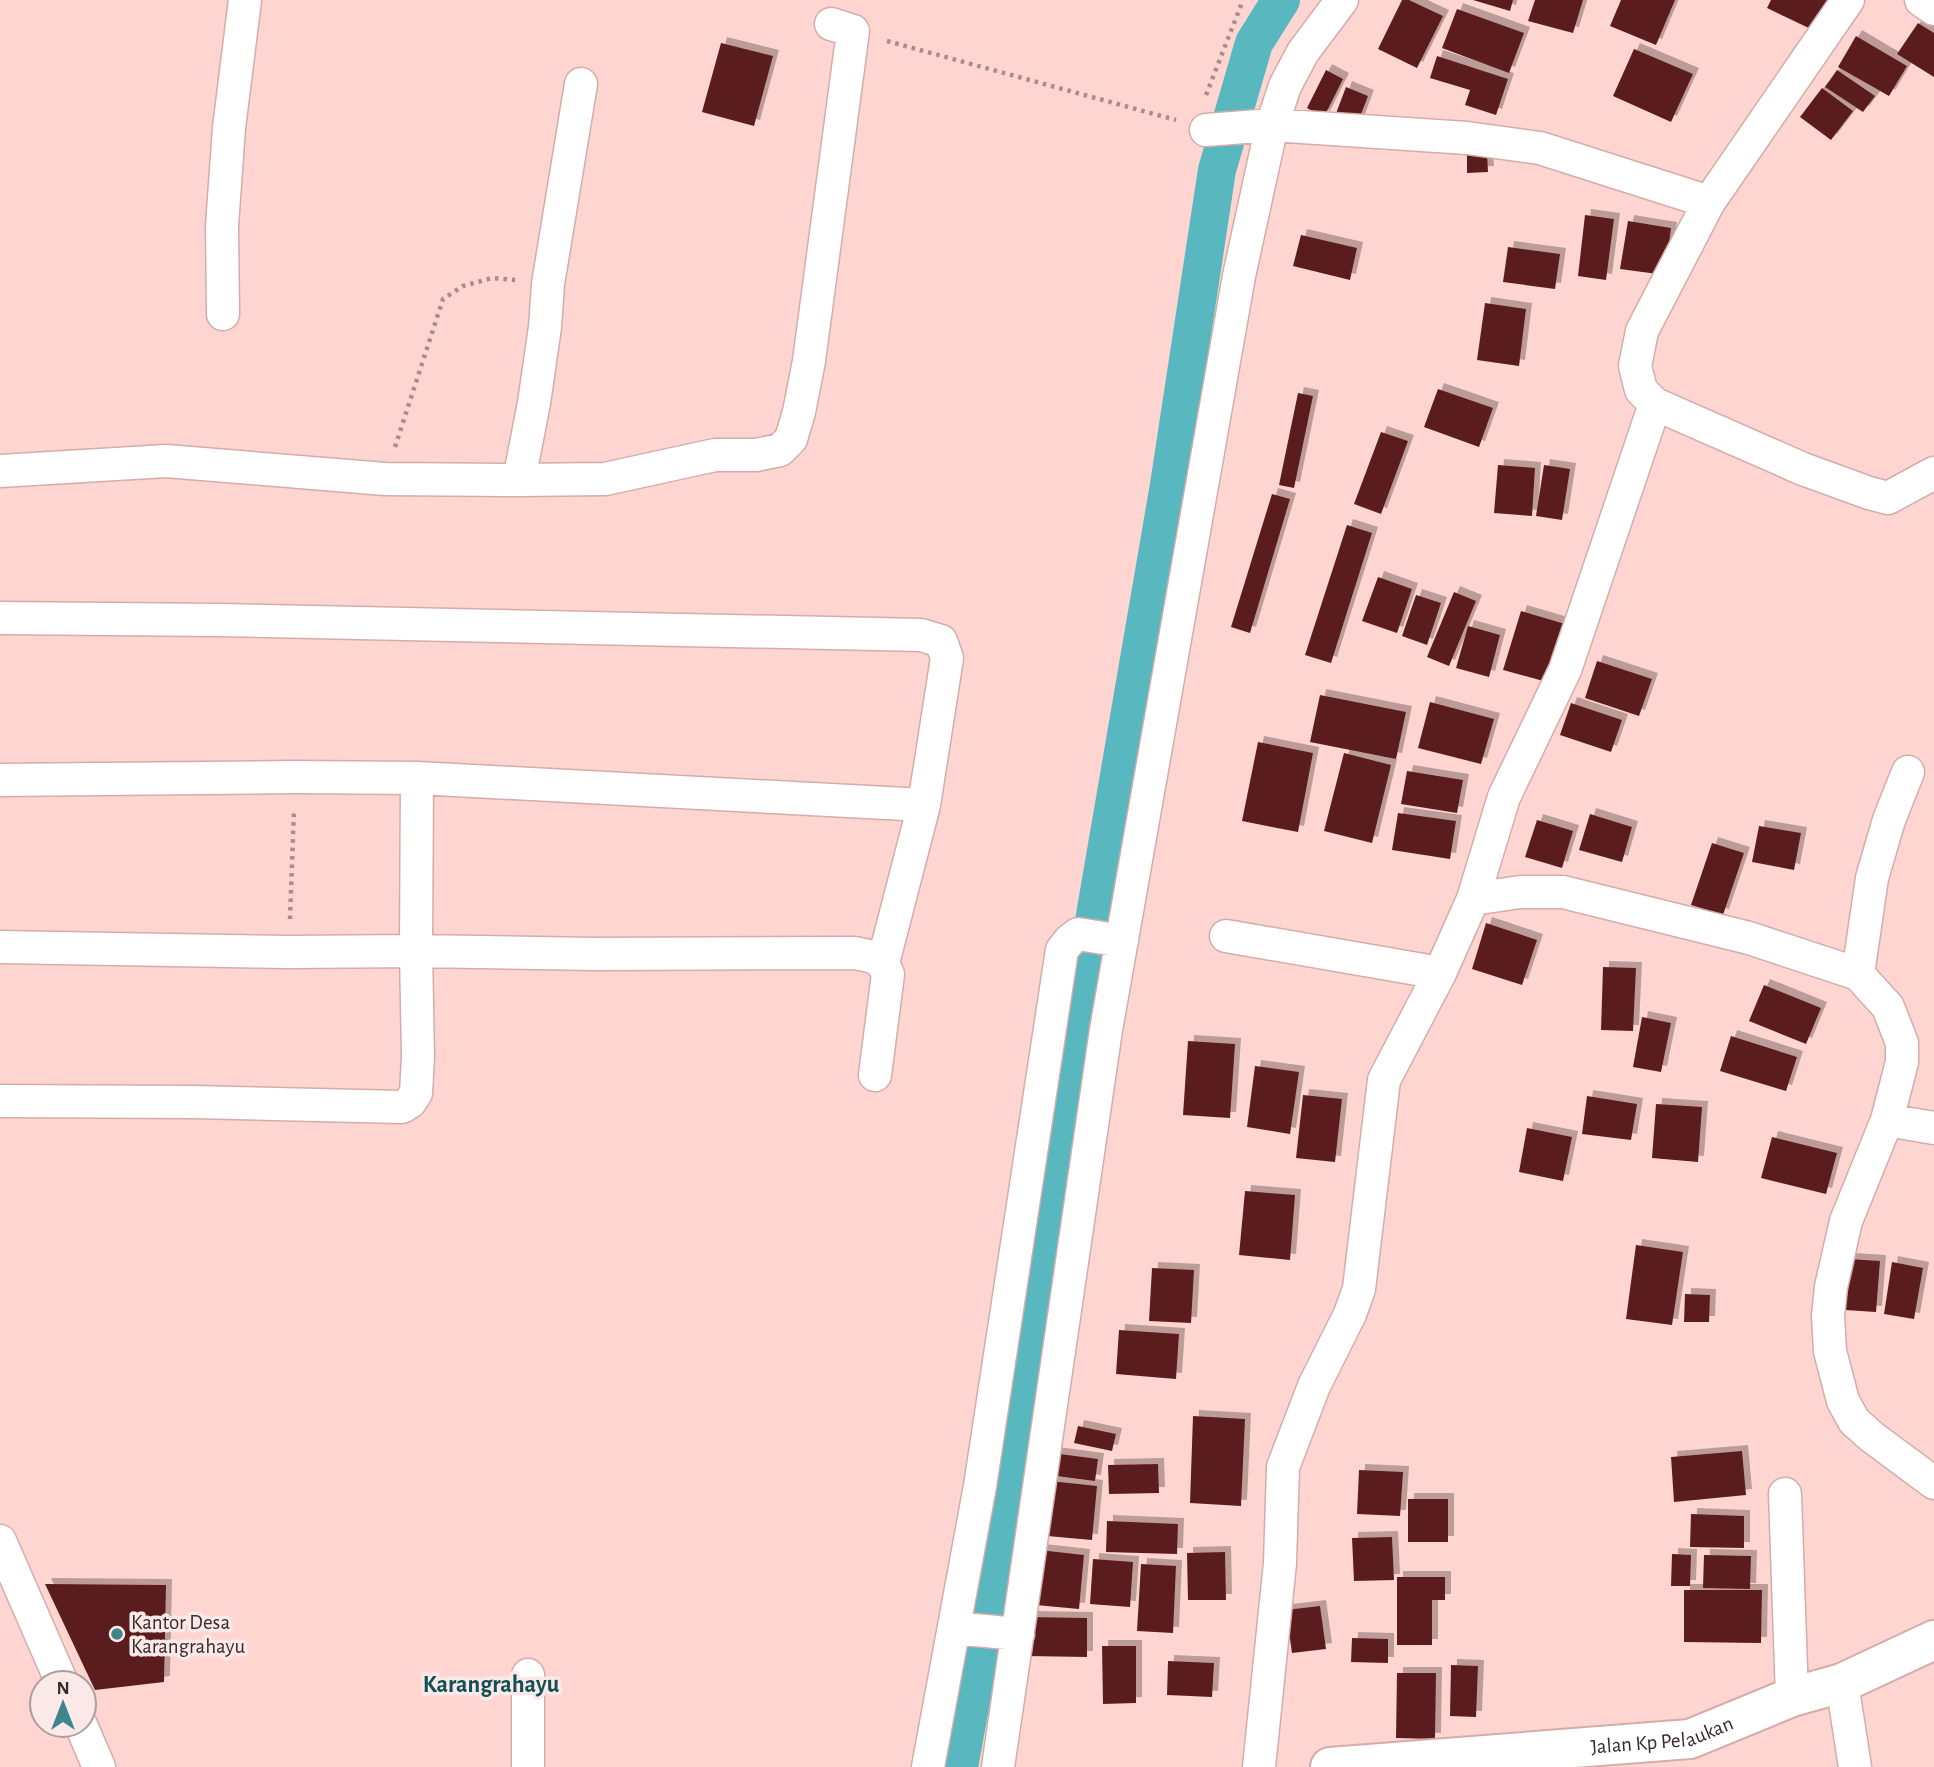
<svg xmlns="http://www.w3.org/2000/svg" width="1934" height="1767" font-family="'Alegreya Sans',sans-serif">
<defs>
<filter id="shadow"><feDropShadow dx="6" dy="-6" stdDeviation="0" flood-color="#0004"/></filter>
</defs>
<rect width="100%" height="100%" fill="#ffd5d1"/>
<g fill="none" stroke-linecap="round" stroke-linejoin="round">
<path stroke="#59b7bf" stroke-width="38" d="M959,1767L992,1587L1089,950L1169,485L1217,170L1254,43L1281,0"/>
</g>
<path fill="#5a1e1d" filter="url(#shadow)" d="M1402,0H1409L1443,16L1417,68L1378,49Z
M1473,0H1513L1510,11Z
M1535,0H1583L1573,33L1528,21Z
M1621,0H1675L1656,45L1610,26Z
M1771,0H1830L1815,31L1767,8Z
M1457,9L1524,33L1509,73L1442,48Z
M1918,23L1934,33V77L1897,54Z
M1856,36L1907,66L1889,96L1838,67Z
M721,43L773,56L754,126L702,112Z
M1634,49L1693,74L1671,122L1613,96Z
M1437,56L1508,79L1496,115L1465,105L1470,90L1430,78Z
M1326,70L1343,79L1324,117L1307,108Z
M1837,70L1875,96L1863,112L1825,87Z
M1346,87L1368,96L1357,125L1335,116Z
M1822,88L1853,111L1831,140L1800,117Z
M1467,153H1487L1488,172L1467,173Z
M1585,215L1614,219L1606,280L1578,276Z
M1628,221L1671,228L1665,275L1620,269Z
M1301,235L1357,248L1350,280L1293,266Z
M1508,247L1560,254L1555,289L1503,282Z
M1485,303L1526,309L1519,366L1477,360Z
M1438,389L1493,408L1479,447L1424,427Z
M1298,393L1313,396L1294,488L1279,485Z
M1381,432L1408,441L1381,514L1354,504Z
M1498,465L1535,468L1532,516L1494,513Z
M1544,465L1570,469L1562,520L1536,516Z
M1272,494L1290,499L1250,633L1231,627Z
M1347,525L1372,533L1331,663L1305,655Z
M1378,577L1412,589L1397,633L1362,621Z
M1454,592L1476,601L1449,666L1427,657Z
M1416,595L1441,603L1427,645L1402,636Z
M1521,611L1565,624L1547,682L1503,670Z
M1468,626L1500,635L1489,677L1456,668Z
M1597,661L1652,679L1639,716L1585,698Z
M1320,695L1406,712L1396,759L1310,742Z
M1430,702L1494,719L1481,764L1418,748Z
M1571,703L1622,720L1611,752L1560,735Z
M1258,742L1313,753L1298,832L1242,821Z
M1344,753L1391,765L1372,843L1324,831Z
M1407,771L1463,780L1457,813L1401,804Z
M1398,813L1456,821L1450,859L1392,850Z
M1590,814L1632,827L1622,862L1579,850Z
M1537,820L1573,831L1562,868L1525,857Z
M1759,826L1801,833L1794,870L1752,862Z
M1712,843L1744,853L1723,915L1691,905Z
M1486,923L1537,940L1522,985L1472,969Z
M1603,967L1636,968L1633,1031L1601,1030Z
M1764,985L1821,1008L1806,1044L1749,1021Z
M1642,1017L1671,1023L1661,1072L1633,1067Z
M1731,1036L1797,1057L1786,1091L1720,1071Z
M1188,1041L1235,1044L1230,1118L1183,1115Z
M1255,1066L1299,1072L1290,1134L1247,1127Z
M1303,1095L1342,1099L1335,1162L1296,1158Z
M1587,1096L1637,1104L1631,1140L1582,1134Z
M1656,1104L1702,1107L1698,1162L1652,1158Z
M1527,1128L1572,1137L1563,1181L1519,1172Z
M1772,1137L1837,1153L1826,1194L1761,1178Z
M1245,1191L1295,1195L1290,1260L1239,1255Z
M1636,1245L1683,1252L1672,1325L1626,1319Z
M1849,1259L1880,1261L1876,1312L1845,1310Z
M1892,1262L1923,1268L1914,1319L1884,1314Z
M1152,1268L1194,1270L1191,1323L1149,1321Z
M1685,1294L1710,1295L1709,1322H1684Z
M1119,1330L1179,1334L1176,1379L1116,1374Z
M1193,1416L1245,1419L1241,1506L1190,1503Z
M1078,1426L1116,1434L1112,1451L1074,1443Z
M1742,1451L1746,1495L1674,1502L1671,1457Z
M1052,1453L1098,1459L1095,1481L1049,1475Z
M1158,1464L1159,1493L1109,1494L1108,1465Z
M1359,1470L1403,1472L1400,1516L1357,1514Z
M1041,1480L1097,1486L1092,1540L1036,1535Z
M1408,1499H1448V1542H1408Z
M1691,1514L1744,1516V1548L1690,1547Z
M1107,1521L1178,1524L1177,1554L1106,1552Z
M1392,1537L1394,1580L1354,1581L1352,1538Z
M1030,1549L1084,1555L1079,1609L1025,1604Z
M1225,1552L1226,1600H1188L1187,1553Z
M1672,1554L1691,1555L1690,1586H1671Z
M1704,1555L1751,1556L1750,1589L1703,1588Z
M1093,1559L1133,1562L1130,1607L1090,1604Z
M1141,1564L1176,1566L1173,1633L1137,1631Z
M1397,1577H1445V1600H1432V1645H1397Z
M45,1584L166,1585L164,1682L95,1690Z
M1684,1590H1762L1761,1643L1684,1642Z
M1320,1606L1326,1649L1292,1653L1286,1610Z
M1027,1617L1087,1618V1657L1027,1656Z
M1352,1638L1388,1639V1663L1351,1662Z
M1102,1646H1136V1703L1103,1704Z
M1168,1661L1214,1663L1212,1697L1167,1695Z
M1451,1665L1478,1666L1476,1717L1450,1716Z
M1397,1673H1436L1435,1739L1396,1738Z"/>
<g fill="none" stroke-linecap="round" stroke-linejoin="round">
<g stroke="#d4aca9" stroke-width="35">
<path id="street" d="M1848,0L1709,202L1642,331L1635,366L1641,390L1655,404L1803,469L1869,493L1888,498L1934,473
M1921,0L1934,9
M1206,130L1272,125L1467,138L1540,148L1709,202
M223,314L222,226L229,128L245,0
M0,471L166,461L385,479L519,480L605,479L715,455H756L780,450L791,439L799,412L809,361L853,31L831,24
M519,480L534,403L545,327L548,284L581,84
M0,618L219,620L921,635L941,641L947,658L924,805L883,963
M0,780L295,777L417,778L924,805
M1473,899L1520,892H1563L1749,938L1858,974L1872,878L1889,820L1908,772
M1226,936L1440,973
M0,947L289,952L416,951L595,954L855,953C873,957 880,956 888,974L875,1075
M1858,974L1888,1007L1902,1043V1062L1887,1120L1846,1221L1831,1287L1828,1316L1830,1351L1843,1401L1854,1421L1872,1437L1934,1483
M0,1101L194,1102L402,1107L410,1102L416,1093L418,1057L416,951L417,778
M1887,1120L1934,1128
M1785,1494L1792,1697
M0,1541L62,1683
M954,1628L1018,1634
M1842,1683L1855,1767
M81,1725L99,1767
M528,1767V1675
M928,1767L980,1486L1062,950L1070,940L1078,934L1122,941
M998,1767L1106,1030L1239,276L1272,125L1285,86L1303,52L1342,0
M1259,1767L1280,1563L1283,1467L1314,1386L1350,1314L1359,1289L1384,1080L1440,973L1473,899L1504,797L1565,670L1655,404"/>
</g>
<g stroke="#d4aca9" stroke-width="42">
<g id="secondary">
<path id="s1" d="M1330,1767L1690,1739L1792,1697L1842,1683L1934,1640"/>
</g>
</g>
<path stroke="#aa8c89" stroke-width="4.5" stroke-dasharray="3.5 5" stroke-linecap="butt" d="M887,41L1176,120
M1206,95L1243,0
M395,447L443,299L463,286L492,278L515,280
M290,919L294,809"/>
<use href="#street" stroke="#fff" stroke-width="32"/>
<use href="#secondary" stroke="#fff" stroke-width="38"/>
</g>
<circle fill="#3e858c" stroke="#fae9e8" stroke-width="2.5" cx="117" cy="1634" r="7"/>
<g text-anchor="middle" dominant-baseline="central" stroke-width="7" stroke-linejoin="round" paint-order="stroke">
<g font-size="21" fill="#3a2a29" stroke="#fae9e8" text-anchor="start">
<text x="131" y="1622">Kantor Desa<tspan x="131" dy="24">Karangrahayu</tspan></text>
</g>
<g font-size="21" fill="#3a2a29" stroke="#fae9e8">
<text stroke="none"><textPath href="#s1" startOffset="334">Jalan Kp Pelaukan</textPath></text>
</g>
<g font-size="24" font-weight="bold" fill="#135055" stroke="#fae9e8">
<text x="491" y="1685">Karangrahayu</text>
</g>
</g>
<g transform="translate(63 1704)"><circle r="33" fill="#fae9e8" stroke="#ad9d9c" stroke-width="2"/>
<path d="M0-5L12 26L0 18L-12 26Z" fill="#3e858c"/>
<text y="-10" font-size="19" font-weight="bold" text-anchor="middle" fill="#3a2a29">N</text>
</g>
</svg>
